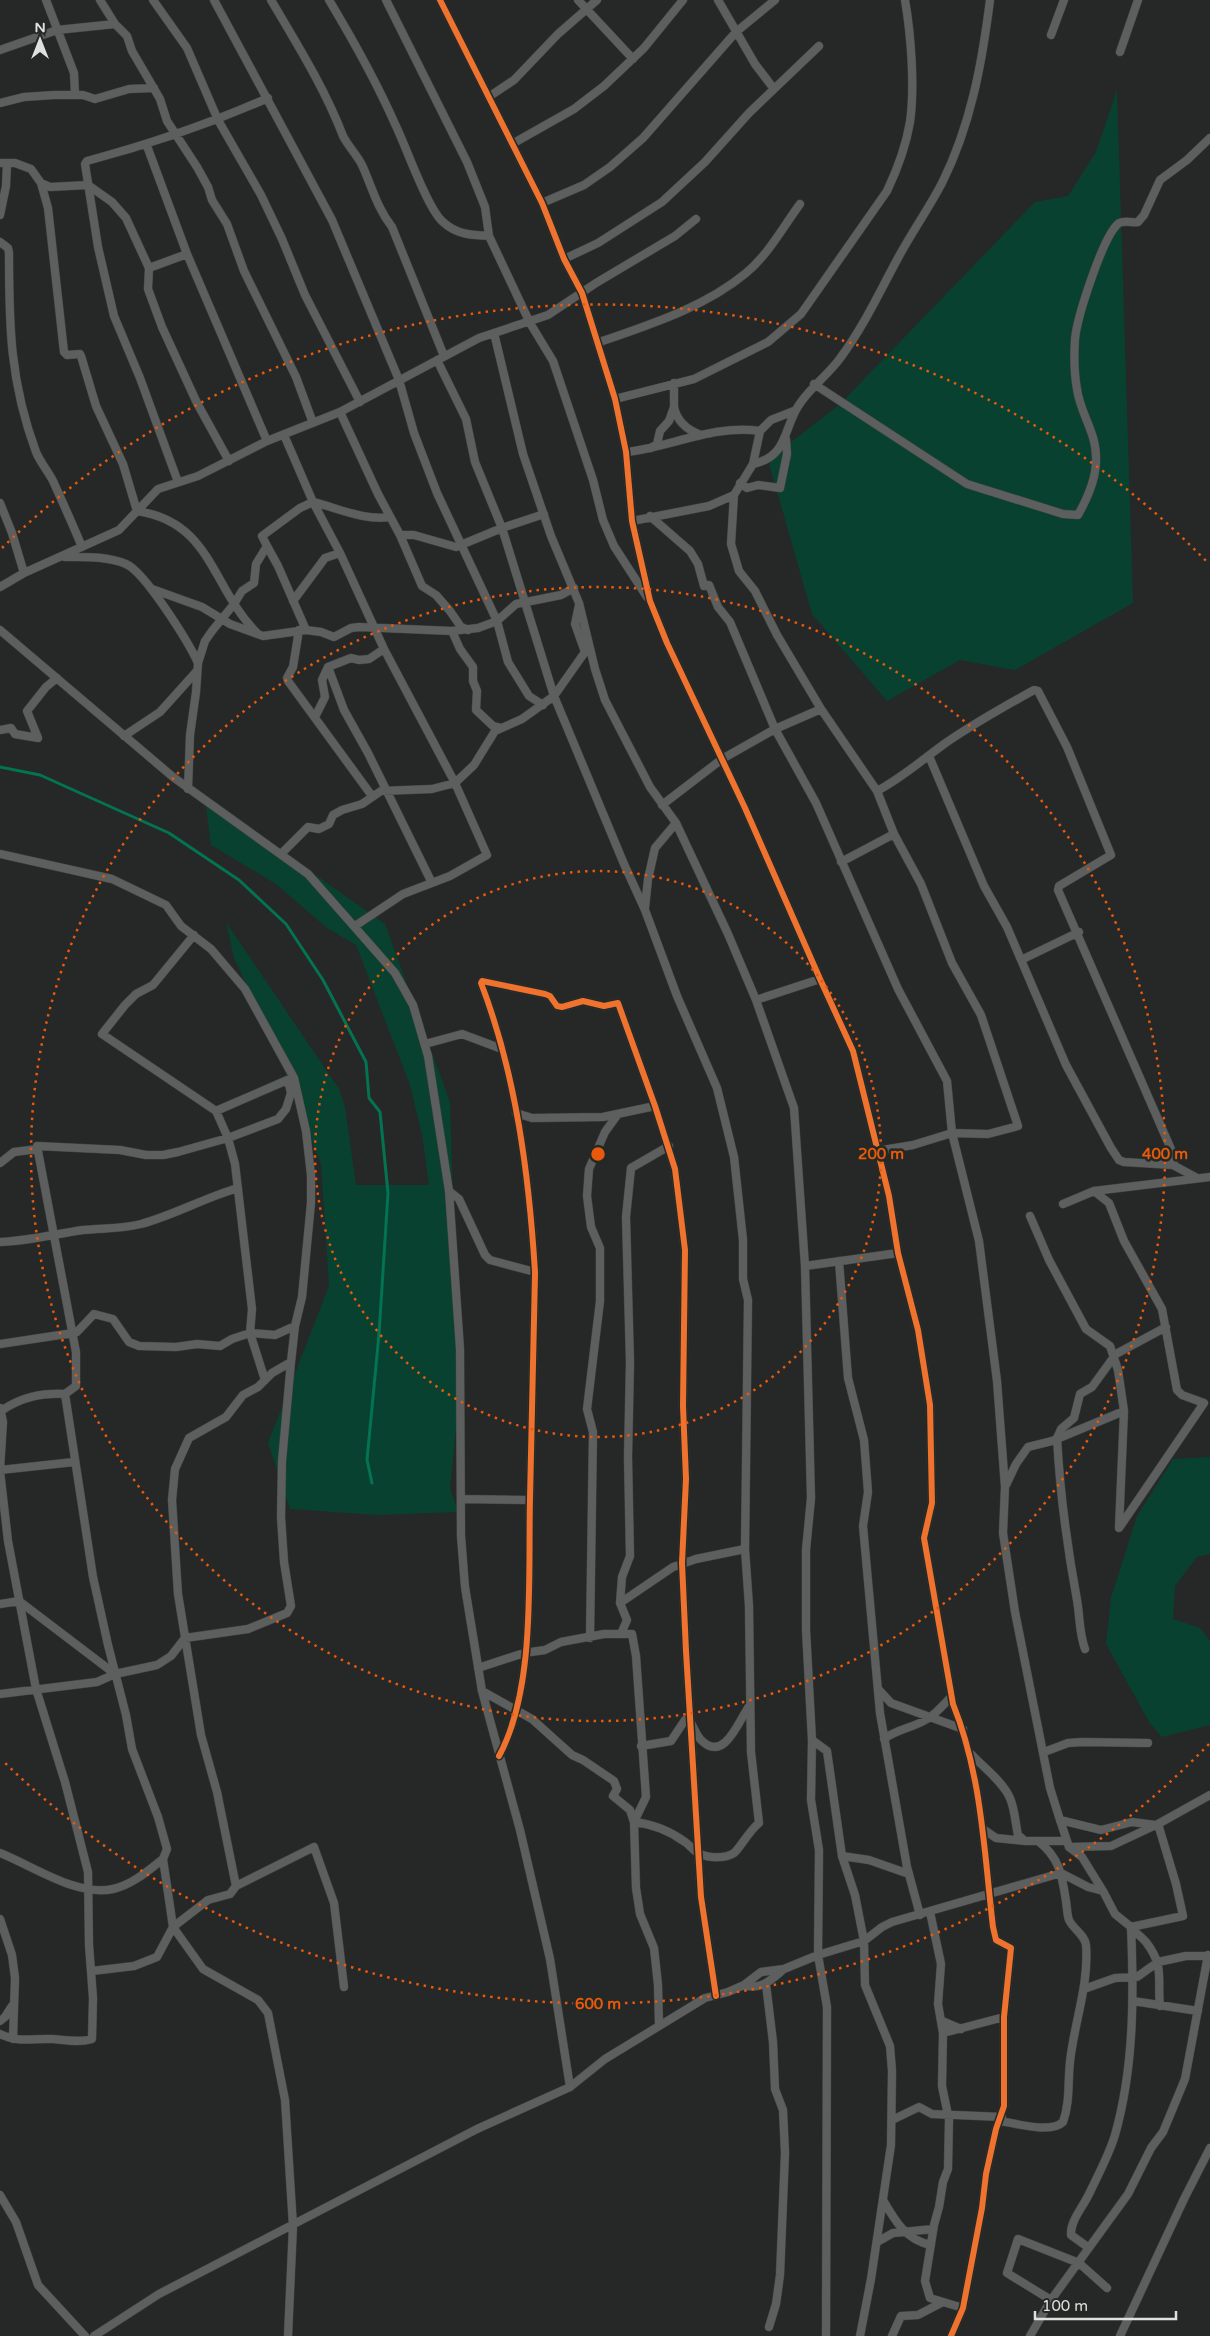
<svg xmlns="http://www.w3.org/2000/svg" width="1210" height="2336" font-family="'Varela Round',sans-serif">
<rect width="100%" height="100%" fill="#252826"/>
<path fill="#08412f" d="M1117,90L1133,603L1015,670L960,660L887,701L812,614L768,460L840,404L1035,202L1068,196L1096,152Z
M206,807L228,813L385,924L450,1102L459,1401L450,1488L458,1512L378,1515L290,1509L268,1443L329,1286L321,1164L270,1034L234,958L226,922L339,1089L345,1107L356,1185H429L422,1135L410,1085L356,945L327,928L276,884L211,845Z
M1210,1457V1554L1197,1557L1175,1586L1173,1619L1200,1628L1210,1641V1725L1162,1737L1149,1722L1106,1644L1111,1598L1137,1516L1173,1459Z"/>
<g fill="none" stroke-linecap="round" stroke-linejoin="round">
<path stroke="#037352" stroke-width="3" d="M0,767L40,775L169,833L239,880L286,924L323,980L366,1062L369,1098L380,1112L388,1193L379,1334L367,1460L372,1483"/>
<g stroke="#404341" stroke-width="9">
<path id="street" d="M46,0L74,73L75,94
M100,0L115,24L127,36L132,51L160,99L167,121L197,167L208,187L212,200L227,224L244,271L296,377L313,423
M153,0L187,48L218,120L261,195L282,239L305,295L360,402
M214,0L332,220L399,380L414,433L437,493L497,621L508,662L529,696L543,705
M271,0C297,44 325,89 343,136C348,146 357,155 362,165C372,187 377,208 392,227L444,356
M329,0C353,40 376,81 395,124C406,146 427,208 443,222C457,235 472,235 489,236
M386,0L467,162L485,207L489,236L530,323L553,361L593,480L603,520L614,546L647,597
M440,0L542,203L564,259L582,293L615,399L626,452L632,521L650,601L667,643L745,808L820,979L853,1051L889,1196L898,1253L918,1330L930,1405L932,1503L924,1538L953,1704C982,1776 984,1852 993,1927L996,1940L1011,1948L1004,2017V2106L996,2129L986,2174L982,2208L963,2308L951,2336
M578,0L633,59
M718,0L755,64L774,89
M1051,35L1064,0
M0,50L57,30L115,24
M1120,52L1138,0
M490,96L514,80L558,34L597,0
M0,103L24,97L54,95H83L95,99L129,89L154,88
M512,144L574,109L604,86L644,48L683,0
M147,146L187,254L267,441
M0,163H15L31,169L41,183L48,208L64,352L67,355L80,354L81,356L96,406L123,464L137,511C212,522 211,587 257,633
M41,183L50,187L88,185L112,202L126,218L149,268
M542,203L584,185L610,167L643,138L736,32L775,0
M0,215L6,186L7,164
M0,242L8,248L9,253C9,326 10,382 36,452C40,462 48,471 53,481C63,503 73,525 82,547
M187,254L149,268L148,289L162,327L197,403L229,461
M564,259L598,243L662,202L705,162L749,113L819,46
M494,333L523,454L551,536L579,603L595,669L605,700L650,787L676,823L728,934L756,1000L794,1108L805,1266L811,1498L806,1550V1630L812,1740L811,1800L819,1850L818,1955L827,2007L826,2336
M597,343C648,325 704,308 746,273C768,255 783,227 800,204
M437,360L466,419L475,462L502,528L554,696L624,864L645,910L677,996L717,1088L734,1157L743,1240V1279L748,1300L745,1549L749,1606L751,1752L759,1823C749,1831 740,1848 734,1853C725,1859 709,1858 700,1854C694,1852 690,1845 685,1842C670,1831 652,1824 634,1822
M814,384L967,484L1063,514L1078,515C1087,499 1097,476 1096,457C1096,432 1080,413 1077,389C1074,373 1074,355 1075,339C1077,318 1103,235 1119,223C1125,220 1132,223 1138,222L1144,215L1160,180L1187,160L1210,138
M615,399L694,379L768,342L801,314L887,191C897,170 906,146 910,122C915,87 911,35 905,0
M674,407C677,422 687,430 701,435
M794,411L771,420L760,431L753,464L734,495L731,544L739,571L755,591L777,635L821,709L877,791L894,834L921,884L952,963L981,1015L1018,1126L988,1134L952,1133L913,1145L877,1151
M340,412L378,494L400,535L422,586L436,595L450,611L461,627L468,630
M284,435L313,502L340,553L384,649L455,783L487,855L450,876L403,894L355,926
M651,448L657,444L660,431L669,421L674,407V383
M626,452C671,447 714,424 760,431
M753,464C790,456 783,425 801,402C813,385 830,373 841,357C864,326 880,291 898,258C912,232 929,208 942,183C971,125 982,63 990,0
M178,482L140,378L114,316L98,247L85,164L87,161C151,144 207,125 268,98
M740,483L747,488L758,485L780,488L787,454L786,439
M0,503L12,533L24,573
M650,516L690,551L698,564L704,586L709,585L718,607L730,622L775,729L816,803L898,989L947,1081L952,1133L979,1241L997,1381L1005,1487L1003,1533L1015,1612L1050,1788L1060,1820L1069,1847L1082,1857L1103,1891
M632,521L709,506L734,495
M400,535H414L456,547L502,528L544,514
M267,546L278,566L306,630
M65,557C85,557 107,556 126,564C145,572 189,643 198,663
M0,587L24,573L119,530L158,489L198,476L267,441L340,412L479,338L548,315L596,283L675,236L696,219
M152,589L202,607L230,624L263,636L306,630L321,632L334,637L351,628L359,627L452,631L478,628L497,621L516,604L561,595L574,588
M293,601L325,558L340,553
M0,630L173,777L308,874L395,973L413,1005L428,1056L449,1191L460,1349L461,1536L465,1587L482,1691L520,1830L550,1959L570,2087
M299,630L293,667L287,678L288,681L372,796
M452,631L460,649L473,667V681L477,691L476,710L493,726L501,728
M328,667L344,710L368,753L432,883
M315,717L325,697L322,680L328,667L351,658L359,660L369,659L384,649
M0,730L11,728L15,734L38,738L27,711L46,687L57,678
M124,736L160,712L196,672
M929,756L984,886L1007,927L1066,1065L1111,1148L1119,1160L1124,1162L1173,1165L1197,1178
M188,789L190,735L196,692L198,663L205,641L212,631L234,604L242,591L254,583L256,564L267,546L262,536L300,508L313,502C338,508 364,521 390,517
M877,791C902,778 923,759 947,742C975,723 1005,706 1034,690L1038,691L1067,747L1111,855L1059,886L1058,890L1174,1156L1173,1165
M662,805L722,759L775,729L821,709
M0,854L112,879L166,905L181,926L211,949L245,989L294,1078L306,1131L311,1175V1203L302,1297L295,1326L291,1362L282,1461L281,1517L284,1562L291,1606L287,1613L248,1629L185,1638L171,1656L157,1665L115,1674L97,1682L0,1694
M281,854L308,827L319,829L329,824L333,815L342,810L362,804L381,791L432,789L455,783L474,765L495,731L522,719L554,696L585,652L575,624L579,605
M841,862L894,834
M645,908L648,879L655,848L676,823
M194,935L153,985L136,994L125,1005L102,1034L216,1111L228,1138L235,1164L252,1309L250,1333L265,1380
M1021,960L1079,932
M756,1000L820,979
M425,1044L462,1034L502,1049
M288,1080L291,1093L286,1109L278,1119L228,1138L178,1152L163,1155H146L120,1150L37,1146L76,1352V1386L65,1394L93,1577L108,1645L126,1715L132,1749L158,1817L167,1849L163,1859L173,1927L203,1969L258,2000L268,2013L285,2100L293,2226L288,2336
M216,1111L292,1078
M516,1113L532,1118L603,1117L655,1106
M0,1163L14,1152L38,1149
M449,1191L459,1199L485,1255L490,1260L535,1272
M1063,1204L1094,1191L1210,1177
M1030,1216L1049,1260L1086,1329L1110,1346L1118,1370L1124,1411L1119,1528L1204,1403L1182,1395L1177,1390L1162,1309L1124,1241L1109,1203L1094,1191
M0,1242C28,1241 55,1234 83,1230C102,1228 122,1229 141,1224C174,1215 204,1198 238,1188
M839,1261L848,1378L864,1440L868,1492L863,1526L880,1713L907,1867L920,1915
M805,1266L898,1253
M0,1344L73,1333L77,1332L94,1314L113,1319L129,1342L139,1346L176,1347L197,1344L220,1346L232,1339L250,1333L275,1335L295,1326
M1,1411C21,1397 41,1393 65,1394
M0,1469L3,1422L0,1408
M0,1470L74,1462
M0,1471L8,1541L36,1689L65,1782L88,1872L89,1945L93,1998L92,2039C79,2043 65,2040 52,2039C33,2038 18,2043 0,2034
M1006,1485L1016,1464L1028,1447L1052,1441L1124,1411
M461,1499L530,1500
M620,1603L673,1567L696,1559L745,1549
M0,1604L19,1601L115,1674
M621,1634L627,1620L620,1603L622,1577L630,1556L628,1457L630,1362L626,1217L631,1168L669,1146
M590,1638L593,1432L587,1409L600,1301V1248L591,1227L587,1196L589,1169L605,1132L618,1114
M1085,1649C1079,1633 1080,1617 1077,1600C1067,1546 1060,1493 1057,1438L1061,1429L1074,1418L1080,1394L1092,1387L1116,1354L1166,1327
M478,1668L524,1653L545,1650L561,1642L604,1634H632L636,1656L646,1797L634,1822
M879,1690L891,1703L963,1729
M482,1691L532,1719L572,1755L583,1760L614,1781L617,1789L613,1796L630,1810L634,1822L636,1888L640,1914L654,1948L658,1985L659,2026
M691,1723C694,1728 697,1736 701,1740C725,1764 739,1719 750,1705
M884,1739C897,1729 913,1728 927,1719C936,1714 944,1704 951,1697
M812,1740L827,1751L842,1856L855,1895L864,1941L865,1985L890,2046L892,2071L891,2145L871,2279L860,2336
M641,1746L671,1741L685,1720L690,1718
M1044,1752L1068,1743L1082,1742L1148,1743
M971,1754C983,1767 1001,1780 1009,1796C1015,1808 1015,1822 1018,1835L1025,1841H1067
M499,1756C536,1688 528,1576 530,1499C531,1424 534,1348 535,1272C529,1175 516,1074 481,983L482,981L545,994L550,996L557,1006L562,1007L583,1001L604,1006L618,1003L655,1106L675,1169L685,1250L683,1406L686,1479L682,1563L686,1651L701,1897L716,1996
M1060,1820L1101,1830L1132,1822L1155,1825
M983,1829L996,1838L1025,1841
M1069,1847L1111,1846L1158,1824L1210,1795
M0,1853C33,1866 77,1897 113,1889C132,1885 149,1870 163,1859
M842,1856L869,1860L909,1874
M236,1886L217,1792L201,1735L178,1594L172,1500L175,1469L189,1438L226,1417L243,1395L258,1387L272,1373L291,1362
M930,1912L941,1964L938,2004L943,2033L942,2086L949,2120L948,2169L943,2182L939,2207L934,2225L925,2281L930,2298L963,2308
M0,1919L12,1955L15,1978L13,2039
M1131,1927L1183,1916L1176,1884L1158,1824
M1131,1930C1137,1932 1141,1937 1146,1942C1165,1967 1157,1978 1160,2006
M92,1971L134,1966L157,1957L173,1927L208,1900L230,1894L236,1886L314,1847L334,1903L344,1987
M766,1984L773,2042L775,2089L783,2110L785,2153L780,2275L776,2304L769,2327
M744,1985C761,1991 772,1979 784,1969
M1084,1989L1115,1978L1137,1977L1158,1962L1186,1956H1210
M1133,2001L1198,2011
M0,2021L5,2017L12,2006
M942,2021L961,2029
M943,2033L1004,2017
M892,2120L919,2107L932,2114L1002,2117
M1000,2121C1015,2123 1051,2134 1063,2122C1071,2100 1067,2077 1071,2054C1076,2018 1089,1982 1086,1945C1085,1935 1073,1929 1069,1920C1067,1915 1067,1907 1066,1901C1062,1876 1060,1858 1038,1841
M0,2195L16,2222L38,2285L85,2336
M883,2200C895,2221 906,2240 931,2245
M877,2242L893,2233L933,2229
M1051,2300L1007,2273L1018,2239L1079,2263L1107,2288
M94,2336L159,2294L477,2129L570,2087L605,2059L705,1998L728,1992L744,1985L761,1972L784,1969L818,1955L864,1941L882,1927L892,1922L1061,1873L1088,1887L1103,1891L1115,1914L1131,1927C1134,1996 1134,2068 1115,2135C1109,2155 1098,2175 1089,2194C1083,2207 1070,2221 1071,2235L1089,2248
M892,2336L901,2316L918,2315L941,2303
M1030,2336L1051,2300L1128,2194L1151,2148L1163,2132L1185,2079L1208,1955
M1120,2336L1184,2199L1210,2148"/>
</g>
<use href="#street" stroke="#5c5f5d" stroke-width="8"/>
<g stroke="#242926" stroke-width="9">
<path id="cycleway" d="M440,0L542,203L564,259L582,293L615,399L626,452L632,521L650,601L667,643L745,808L820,979L853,1051L889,1196L898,1253L918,1330L930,1405L932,1503L924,1538L953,1704C982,1776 984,1852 993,1927L996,1940L1011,1948L1004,2017V2106L996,2129L986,2174L982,2208L963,2308L951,2336
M499,1756C536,1688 528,1576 530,1499C531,1424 534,1348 535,1272C529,1175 516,1074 481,983L482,981L545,994L550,996L557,1006L562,1007L583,1001L604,1006L618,1003L655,1106L675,1169L685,1250L683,1406L686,1479L682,1563L686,1651L701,1897L716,1996"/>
</g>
<use href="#cycleway" stroke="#ef722f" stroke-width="6"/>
</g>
<g fill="none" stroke="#e8590c" stroke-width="2.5" stroke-dasharray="2.5 5">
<circle cx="598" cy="1154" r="283"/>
<circle cx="598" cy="1154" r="567"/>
<path d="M1209 1744A850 850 0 0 1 2 1760M2 548A850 850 0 0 1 1209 564"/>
</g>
<circle cx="598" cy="1154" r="8" fill="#e8590c" stroke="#242926" stroke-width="2.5"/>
<g font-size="15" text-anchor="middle" font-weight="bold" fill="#e8590c" stroke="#242926" stroke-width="5" stroke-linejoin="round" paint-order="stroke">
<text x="881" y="1159">200 m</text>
<text x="1165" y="1159">400 m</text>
<text x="598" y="2009">600 m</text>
</g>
<g transform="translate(40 40)" stroke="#242926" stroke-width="4" paint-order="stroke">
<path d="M0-4L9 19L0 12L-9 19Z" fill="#dde1df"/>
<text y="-8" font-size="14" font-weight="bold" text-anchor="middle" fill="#dde1df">N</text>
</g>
<path d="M1035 2311v8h141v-8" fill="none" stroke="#dde1df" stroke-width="2.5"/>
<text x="1042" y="2311" font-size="15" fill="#dde1df" stroke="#242926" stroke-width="4" paint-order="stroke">100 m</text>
</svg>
